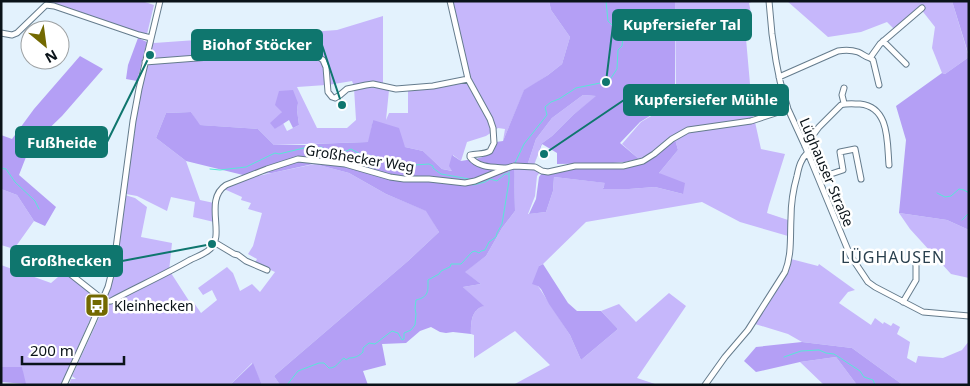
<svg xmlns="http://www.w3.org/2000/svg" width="970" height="386" font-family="'Noto Sans',sans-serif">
<rect width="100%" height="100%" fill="#e3f2fd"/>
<path fill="#c6b7fb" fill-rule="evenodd" d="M50,1H142L154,5L147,34L142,35L55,5L49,2Z
M452,1H549L551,10L570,37L562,64L548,75L524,91L503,141L505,129L498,128L486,136L467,142L461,161L453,155V171L442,169L423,151L405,147L373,120L369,142L274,145L258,129L199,125L191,112L166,113L156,138L186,161L200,200L214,203V222L193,217L195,202L171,197L167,211L137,196L126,194L125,192L133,134H135V132L133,131L137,107L140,105L137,104L147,65L150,63L262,54L299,46L321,60L324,65L326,85L297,87L317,128H347L356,120L354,88L371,85L389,90L386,120L389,113H408V89L471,80L465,60ZM298,103L297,110L299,125L287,131L283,123L275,129L282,112Z
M675,1H754L749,3L751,13L744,16L753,118L687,128L640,160L622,144L641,122L663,109L676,90Z
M787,1H952L969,57L945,74L942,73L932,48L935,27L920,8L895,30L887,22L861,32L828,37Z
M383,16V85L354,86L352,81L328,85L325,62L300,43L268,51L147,61L151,41H154V43L337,30Z
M583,95L597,96L573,115L552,136L541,144L534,165L528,163L536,139L552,118Z
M755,122L761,149L785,154L769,205L767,213L788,220V236L740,222L702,202L586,222L543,264L539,266L538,286L570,335L581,360L618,329L601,311L619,304L636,322L669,293L686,306L637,378L658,385H513L550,365L515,331L474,358V335L471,334C471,322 471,311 483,306L463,287L481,284L464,272L486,256L502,228L515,211L514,176V169L512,168L529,167L541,171L537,176L535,196L528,214L546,212L553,191L554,177L606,183L603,188L629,189L655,187L683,194L659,173L678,150L675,139L689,131Z
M315,164L349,173L386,194L427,211L439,232L408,261L274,376L280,385H262L252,363L230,385H69L71,379H76L72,376L104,307L171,273L191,304L194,303L201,313L217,300L212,290L203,295L198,288L227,267L233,273L240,291L252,284L260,292L275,272L255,263L257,259L248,254L253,246L262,213L248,209L251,203L241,200L242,197L224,189L243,179Z
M1,189L17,195L34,221L14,249L1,245Z
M125,195L135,198L147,207L141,237L172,243L169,271L108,300L105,298L117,264Z
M899,213L947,220L969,230V278L951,274L910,229Z
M791,259L818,266L819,264L855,290L848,292L839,303L871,325L875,318L883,324L884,322L891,326L893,323L900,327L897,334L910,342L907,358L916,363L918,356L943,358L962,350L969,341V385H903L852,348L802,342L788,334L755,324C765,308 788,277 791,259Z
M1,265L51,283L65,271L97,298L98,302L61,385H24L22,367H1Z
M836,357L857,385H824L800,362Z"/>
<path fill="#b49ff5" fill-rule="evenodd" d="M549,1H675V90L663,108L640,122L620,143L639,159L625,162L613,163L557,164V153L542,144L534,165L512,168L514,169L515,211L502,228L486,256L465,272L481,284L463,287L484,306C471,310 471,322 471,334L453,332L446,333L440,332L431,327L420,331L406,343L382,344L386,365L363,371L368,385H280L274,376L408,261L439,232L426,211L386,194L349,173L315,164L311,144L368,142L373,120L399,128L405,147L423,151L442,169L452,171L449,166L452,155L461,161C478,158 488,160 496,142L503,141L524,90L548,75L562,64L570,37L551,10ZM583,95L596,96L573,115L552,136L541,144L534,165L528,163L536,139L552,118Z
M952,1H969V56Z
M138,38L147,42L137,81L126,79L128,65Z
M80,56L103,69L62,116L34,143L26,157L19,175L56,207L45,226L34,221L17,195L1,189V135L12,139L34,109Z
M969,57V230L947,220L899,213L906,140L896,106L942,73L945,74Z
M293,90L298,103L297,110L299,125L293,128L289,120L275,129L270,123L282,112L275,105L279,91Z
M191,112L200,125L258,129L274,145H310L313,164L272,173L243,175L186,161L156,138L166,113Z
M675,139L678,150L659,173L685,183L683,194L655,187L629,189H603L605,183L554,177L553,191L546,212L529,214L536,199L539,177L542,173L573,168H623L636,165L655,156Z
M543,264L568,303L577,311H601L618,329L581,360L570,335L549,304L541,289L538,286L532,284L539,266Z
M802,342L852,348L903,385H857L836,357L800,362L756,372L744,361L756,347Z
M253,363L262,385H230Z
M1,367H22L26,384L1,382Z"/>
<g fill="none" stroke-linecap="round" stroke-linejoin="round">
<path stroke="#58e7d8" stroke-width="1" d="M515,163L524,144L547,115L545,107L551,102L559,99L576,88L605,82L611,78L617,69L618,50L622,46L623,38L620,33L608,21L606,1
M1,168L6,169L15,182L35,201L39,209
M210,169L220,170L246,167L275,153L279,154L308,147L315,149L321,147L329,152L337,150L344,152L351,149L360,154L391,160L401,166L429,164L433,166V168L441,174L469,179
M473,185L485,182L490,179L497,181L505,174H508
M937,193L945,197L951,196L959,189L964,190L969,193
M962,220L969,213
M784,357L801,351L819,350L826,353L834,354L860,371L864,377L873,380L875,385
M287,385L298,371L319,363H324L329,368C337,368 338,362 344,358L346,360L349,358C355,358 359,356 363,352V348L369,343L375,344L392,331L398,333L402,340L404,339V333L411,330L415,325L416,314L415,308L416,300C429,297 428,291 428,280L439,274L441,271L450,267L451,264H461L472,252L475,251L479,253L481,251L485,250L489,242L496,237L497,233L502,224L509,181V172"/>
<g stroke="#657c8d" stroke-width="7">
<path id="minor" d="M450,1L468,79L490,119L493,128L494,143L490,151C484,155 477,153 470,155V157C478,168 493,167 506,168
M769,1L772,34L776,61L780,81L788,109L805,146L850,255L868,282L875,287L923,312L969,316
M1,33L12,35L17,33L46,5L54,6L139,35L151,38
M883,41L906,64
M870,58L873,60L879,85
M145,62L262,53L292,45L297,44L303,46L323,60L326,67L328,92L332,97L335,98L340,95L347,89L366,85L373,84L396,89L433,86L468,79
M779,77L838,51C844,50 852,50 858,52C863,54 865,57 870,58L880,44L922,8
M844,103L842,95L844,88
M805,146L819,127L841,105C847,103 854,104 860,104C890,107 887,143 889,165
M819,178L843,170L840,152L855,149L861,179
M214,242L234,254L238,255L246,261L267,270
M64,269L102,299
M101,302L111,301C137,287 164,275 190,260C196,257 205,254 210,249C226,235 203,200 226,185L267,169L298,159L345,164L390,177L404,179H429L465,183L475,181L507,168L514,166L535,167L542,171L548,172L575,166H623L643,161L654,154L672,139L688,130L751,121L788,109
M903,302L916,280V264L924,255
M64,385L92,324L108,287L114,263L133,121L139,89L160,1
M705,385L725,357L748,330L785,272C792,255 790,236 791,218C791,204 793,190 797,176C799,166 801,159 808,152"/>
</g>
<use href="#minor" stroke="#fff" stroke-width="5"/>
</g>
<defs>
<g id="bus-square" transform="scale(1.25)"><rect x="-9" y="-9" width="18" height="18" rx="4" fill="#736900" stroke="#fff"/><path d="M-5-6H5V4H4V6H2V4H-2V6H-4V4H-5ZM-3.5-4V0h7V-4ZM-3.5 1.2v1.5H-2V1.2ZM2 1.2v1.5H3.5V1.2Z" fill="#fff"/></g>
</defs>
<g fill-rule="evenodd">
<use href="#bus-square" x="97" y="305"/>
</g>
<g text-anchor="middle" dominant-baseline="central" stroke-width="5" stroke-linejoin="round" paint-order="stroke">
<g font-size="14" fill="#0a1319" stroke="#fff">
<text transform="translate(360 158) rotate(9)">Großhecker Weg</text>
<text transform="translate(827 172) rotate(67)">Lüghauser Straße</text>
</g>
<g font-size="14" fill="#0a1319" stroke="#fff" text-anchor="start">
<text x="114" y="305">Kleinhecken</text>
</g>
<g font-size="16" letter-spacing="1" fill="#293f4d" stroke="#fff">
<text x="893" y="257">LÜGHAUSEN</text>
</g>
</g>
<path fill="none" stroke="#0f766e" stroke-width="2" d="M606 82L613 25M342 105L322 45M544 154L624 100M150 55L107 142M212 244L122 261"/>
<g fill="#0f766e" stroke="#fff" stroke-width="2">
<circle cx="606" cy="82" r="5"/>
<circle cx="342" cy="105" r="5"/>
<circle cx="544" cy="154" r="5"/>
<circle cx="150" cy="55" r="5"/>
<circle cx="212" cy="244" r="5"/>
</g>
<g fill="#0f766e" stroke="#0f766e" stroke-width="2">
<rect x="613" y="10" width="138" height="30" rx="5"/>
<rect x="192" y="30" width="130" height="30" rx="5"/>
<rect x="624" y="85" width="164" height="30" rx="5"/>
<rect x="16" y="127" width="91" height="30" rx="5"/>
<rect x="11" y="246" width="111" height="30" rx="5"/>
</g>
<g font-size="15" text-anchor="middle" font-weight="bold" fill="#fff">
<text x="682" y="30">Kupfersiefer Tal</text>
<text x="257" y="50">Biohof Stöcker</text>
<text x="706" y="105">Kupfersiefer Mühle</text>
<text x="62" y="148">Fußheide</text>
<text x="66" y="266">Großhecken</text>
</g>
<rect width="970" height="386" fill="none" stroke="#0a1319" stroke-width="5"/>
<g transform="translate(45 45) rotate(151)"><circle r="24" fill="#ffffff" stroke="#9da1a3"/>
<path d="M0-4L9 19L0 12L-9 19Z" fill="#736900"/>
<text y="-8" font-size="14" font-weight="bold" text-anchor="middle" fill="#0a1319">N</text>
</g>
<path d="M22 356v8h102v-8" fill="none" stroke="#0a1319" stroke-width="2.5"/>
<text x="30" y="356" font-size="15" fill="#0a1319" stroke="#ffffff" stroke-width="4" paint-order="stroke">200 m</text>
</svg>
